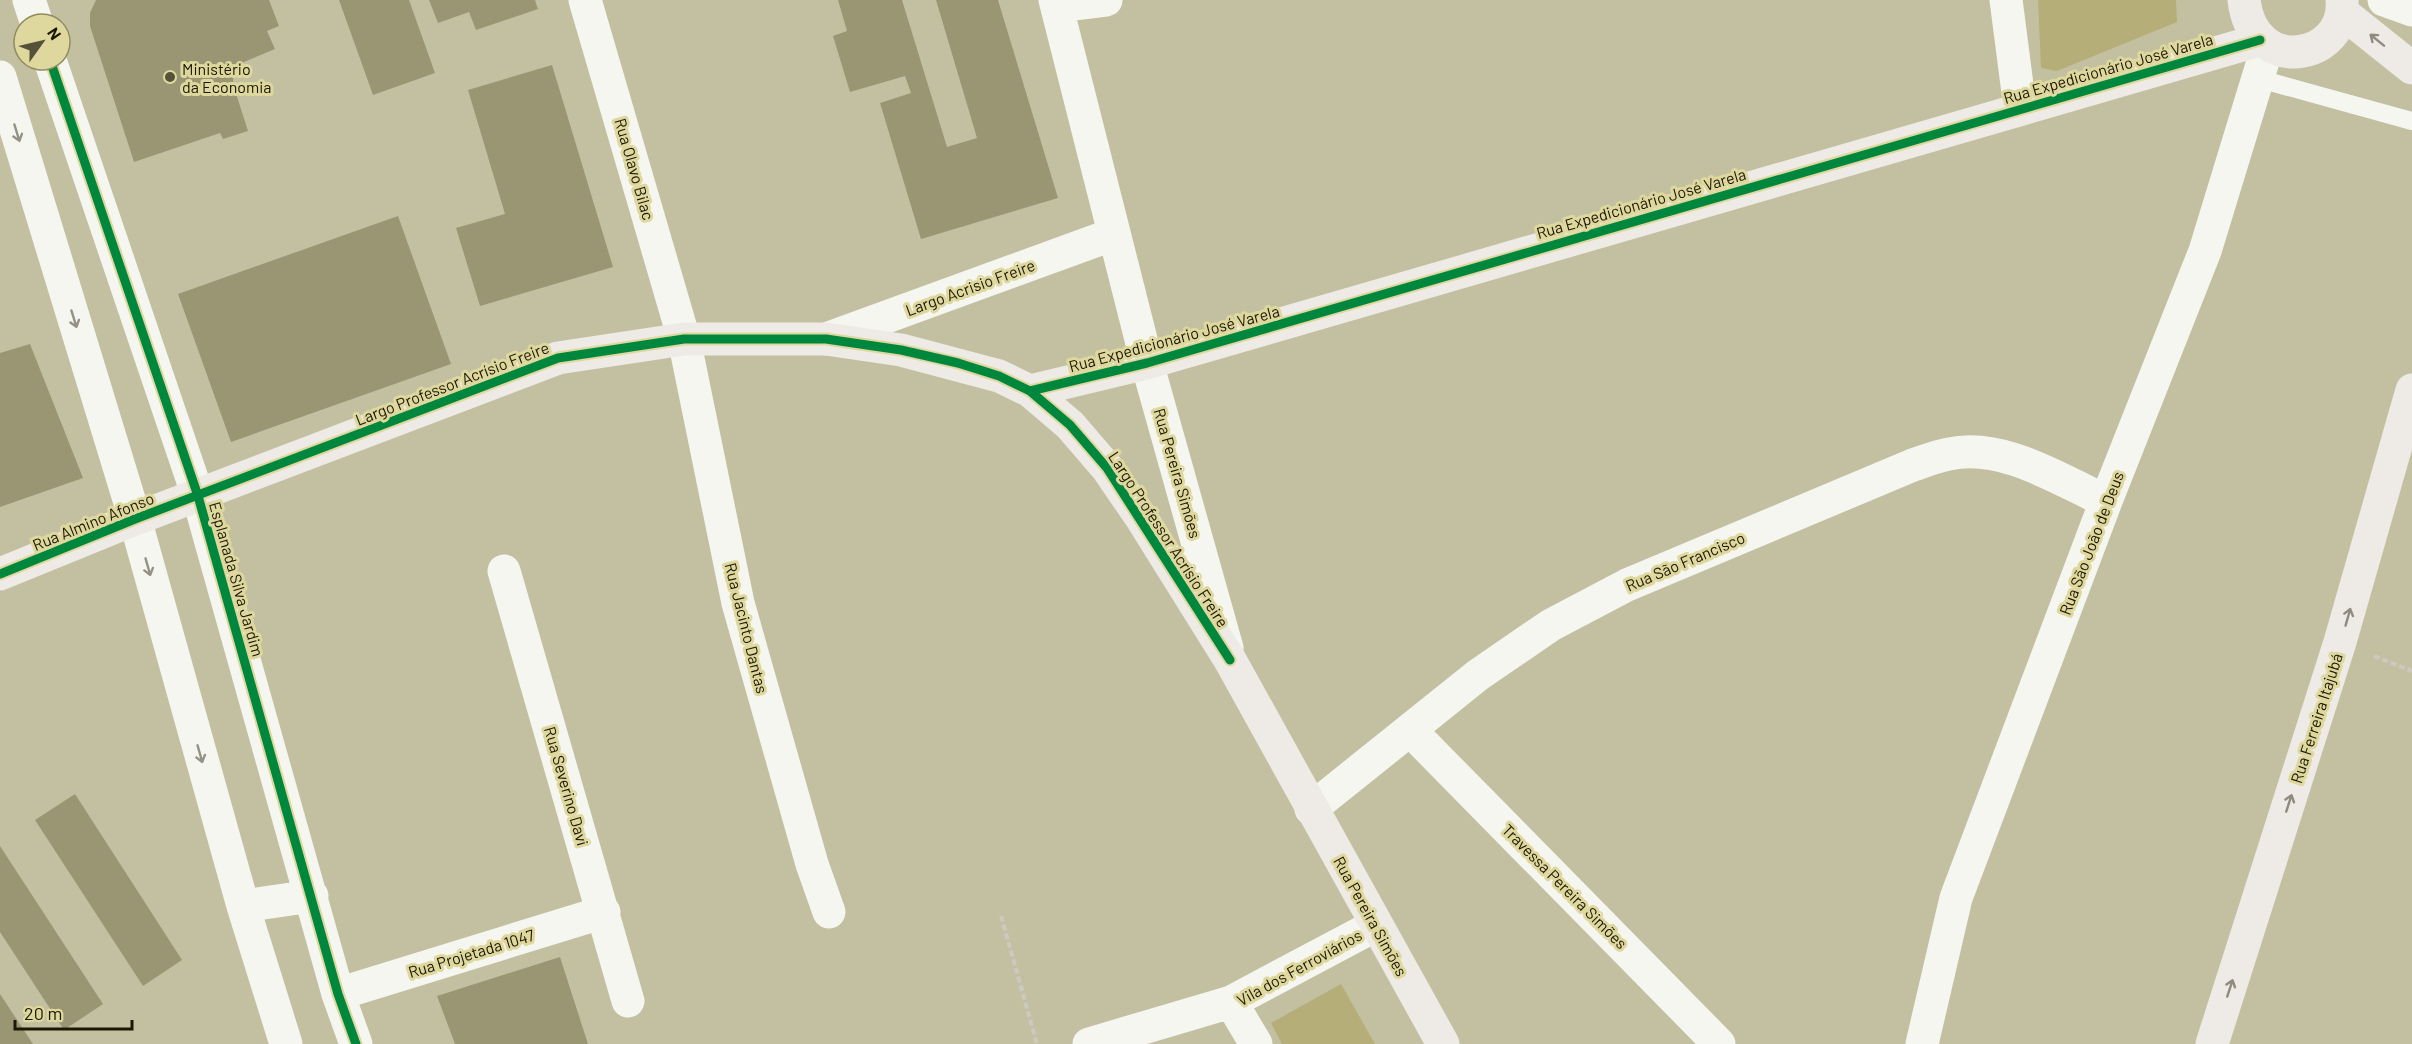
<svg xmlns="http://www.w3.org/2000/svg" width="2412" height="1044" font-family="Barlow,sans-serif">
<rect width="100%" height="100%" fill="#c3c0a1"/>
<path fill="#b5ae78" d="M2038,0H2176L2177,22L2057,71L2041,68Z
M1341,984L1375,1044H1282L1271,1023Z"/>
<path fill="#9a9674" d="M96,0H269L279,26L267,31L275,49L244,62L234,70L233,84L248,131L223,139L220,133L134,162L90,26V13Z
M339,0H409L435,73L373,95Z
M429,0H535L538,9L476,30L469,12L438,23Z
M838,0H902L947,147L977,138L936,0H998L1058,198L921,239L880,103L911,93L905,76L850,92L833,36L847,31Z
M552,65L613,267L480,306L456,228L505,214L468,90Z
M398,216L451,364L231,442L178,294Z
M30,344L83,478L0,507V353Z
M75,794L182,960L143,986L35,820Z
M0,846L103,1004L64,1030L0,932Z
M560,957L588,1044H455L437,996Z
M0,994L33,1044H0Z"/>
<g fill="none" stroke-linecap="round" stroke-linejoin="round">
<path stroke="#cbc9c0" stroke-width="4" stroke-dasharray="6 3" stroke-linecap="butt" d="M2374,656L2412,671
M1001,916L1037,1044"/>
<path stroke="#f6f6f1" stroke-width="18" d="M2256,78L2412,121"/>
<path stroke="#f6f6f1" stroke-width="33" d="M29,0L37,24
M585,0L684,339L738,603L812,864L829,912
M1055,0L1147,363L1227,648
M2006,0L2020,108
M2384,0L2412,10
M1057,6L1106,0
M50,60L198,496L338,994L356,1044
M0,77L135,519L243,906L286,1044
M826,339L1114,234
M504,571L628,1001
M1410,730L1719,1044
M1311,809L1478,675L1551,625L1627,585L1913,465C1925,461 1937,456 1949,454C2002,442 2060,480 2106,501
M243,906L312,896
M338,994L604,912
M1089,1044L1231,1002
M1256,1044L1231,1002L1376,925
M1922,1044L1956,898L2106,501L2205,251L2268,45"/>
<path stroke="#eeeae5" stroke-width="33" d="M2244,0C2253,78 2347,60 2342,0
M2343,13L2412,68
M1030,391L1147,363L2260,40
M0,574L135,519L558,358L684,339H826L901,350L999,376L1030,391L1070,425L1107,468L1142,519L1230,660L1443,1044
M2212,1044L2340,642L2412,390"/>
<g stroke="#dfd89e" stroke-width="13">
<path id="cycleway" d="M50,60L198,496L338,994L356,1044
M1030,391L1147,363L2260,40
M0,574L135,519L558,358L684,339H826L901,350L958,363L999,376L1030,391L1070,425L1107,468L1230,660"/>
</g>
<use href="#cycleway" stroke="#00873e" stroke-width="9"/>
</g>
<defs><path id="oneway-shaft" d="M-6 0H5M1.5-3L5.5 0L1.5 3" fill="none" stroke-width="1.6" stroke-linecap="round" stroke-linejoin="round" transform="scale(1.5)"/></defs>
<g stroke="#8f8b7f">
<use href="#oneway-shaft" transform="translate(2377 40) rotate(-141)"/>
<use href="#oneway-shaft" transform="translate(2348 617) rotate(-74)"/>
<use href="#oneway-shaft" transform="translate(2289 803) rotate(-72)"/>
<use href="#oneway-shaft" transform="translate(2230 988) rotate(-72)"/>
</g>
<g stroke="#939285">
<use href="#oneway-shaft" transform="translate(17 133) rotate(73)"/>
<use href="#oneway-shaft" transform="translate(74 319) rotate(73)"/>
<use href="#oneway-shaft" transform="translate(148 567) rotate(74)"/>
<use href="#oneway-shaft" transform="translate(200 754) rotate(74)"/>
</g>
<circle fill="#56523a" stroke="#dfd89e" stroke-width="2" cx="170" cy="77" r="6"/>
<g text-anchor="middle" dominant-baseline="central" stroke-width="6" stroke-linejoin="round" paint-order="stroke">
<g font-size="16" fill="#1b1702" stroke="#dfd89e" text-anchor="start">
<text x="182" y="68">Ministério<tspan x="182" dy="18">da Economia</tspan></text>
</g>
<g font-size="16" fill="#1b1702" stroke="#dfd89e">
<text transform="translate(2108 68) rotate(-16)">Rua Expedicionário José Varela</text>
<text transform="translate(635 169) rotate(74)">Rua Olavo Bilac</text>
<text transform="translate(1641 203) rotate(-16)">Rua Expedicionário José Varela</text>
<text transform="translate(970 287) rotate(-20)">Largo Acrisio Freire</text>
<text transform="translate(1174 338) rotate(-15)">Rua Expedicionário José Varela</text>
<text transform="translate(452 383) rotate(-21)">Largo Professor Acrísio Freire</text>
<text transform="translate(1178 473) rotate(74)">Rua Pereira Simões</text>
<text transform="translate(93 521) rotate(-22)">Rua Almino Afonso</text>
<text transform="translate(1169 539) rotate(57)">Largo Professor Acrísio Freire</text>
<text transform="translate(2091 543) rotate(-69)">Rua São João de Deus</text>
<text transform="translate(1685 561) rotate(-23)">Rua São Francisco</text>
<text transform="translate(237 579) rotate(74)">Esplanada Silva Jardim</text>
<text transform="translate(747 628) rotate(76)">Rua Jacinto Dantas</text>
<text transform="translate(2316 718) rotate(-72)">Rua Ferreira Itajubá</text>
<text transform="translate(567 786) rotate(74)">Rua Severino Davi</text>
<text transform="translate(1565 886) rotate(45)">Travessa Pereira Simões</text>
<text transform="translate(1371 916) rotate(61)">Rua Pereira Simões</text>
<text transform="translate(471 953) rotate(-17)">Rua Projetada 1047</text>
<text transform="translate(1299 967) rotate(-29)">Vila dos Ferroviários</text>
</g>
</g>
<g transform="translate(42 42) rotate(56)"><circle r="28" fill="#dfd89e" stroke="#918b60" stroke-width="1.5"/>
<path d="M0-4.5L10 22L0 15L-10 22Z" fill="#56523a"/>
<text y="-9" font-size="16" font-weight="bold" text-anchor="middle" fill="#1b1702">N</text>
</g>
<path d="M15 1020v9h117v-9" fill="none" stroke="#1b1702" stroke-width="3"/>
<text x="24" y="1020" font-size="18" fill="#1b1702" stroke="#dfd89e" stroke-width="4.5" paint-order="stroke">20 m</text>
</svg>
